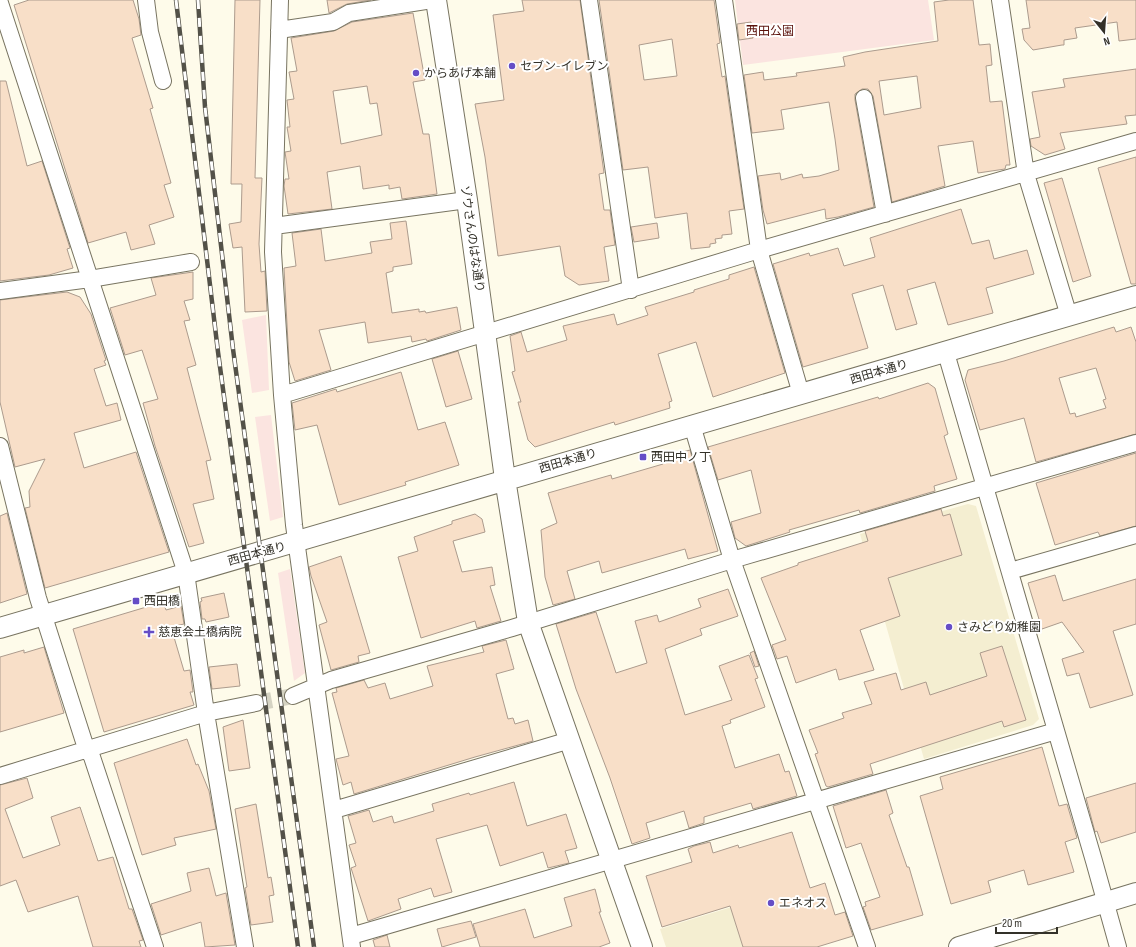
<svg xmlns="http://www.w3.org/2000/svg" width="1136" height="947" font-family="'Sofia Sans Condensed','Noto Sans JP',sans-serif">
<rect width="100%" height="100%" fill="#fefbea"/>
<path fill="#f4eed1" d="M968,504L976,506L1039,719L1033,725L924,759L860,534Z
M793,888L809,918L818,947H666L660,929Z"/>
<path fill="#fbe4e0" d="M735,0H928L934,40L743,65Z
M266,315L269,390L252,393L242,320Z
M271,415L283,517L270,521L255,417Z
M290,569L305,673L294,681L278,573Z"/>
<path fill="#f8dfc8" stroke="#ac9b8d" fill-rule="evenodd" d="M29,0H133L139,19L141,35L132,38L153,108L150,109L171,183L164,185L174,217L149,225L155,244L131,250L126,232L88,243L14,5Z
M235,0H260L255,178H262L259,244L261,272L265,271L267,311L245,312L242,247L233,248L229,224L241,222L242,184H231Z
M327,0H371L347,4L329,13Z
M522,0H580L604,173L599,174L604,210H610L615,245L604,247L609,281L579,285L565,276L560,246L498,256L485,157L475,104L504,100L493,15L524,11Z
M599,0H714L720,43L717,44L722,77L725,76L744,209L729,211L732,234L722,235V238L715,239L716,243L710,244V247L691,249L687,213L655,218L648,167L623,170ZM672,39L677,76L644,80L639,45Z
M949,0H973L979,45L990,44L992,65L986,66L990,102L1002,101L1010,165H1006L1005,169L978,173L973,141L938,146L945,186L892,202L873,96L868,89H862L855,94V100L874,207L838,217L826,219L825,209L767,224L763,210L758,176L780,173L781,180L802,174L803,178L819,176L839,170L835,139L829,102L781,110L784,129L752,133L744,75L763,72L764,80L797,76L796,73L845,66L843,57L865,52L938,41L934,2ZM917,76L921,108L884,115L879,81Z
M1026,0H1136V39L1119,41L1117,22L1075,28L1077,38L1064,40V45H1062L1033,50L1024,40L1022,29L1030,28Z
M413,13L425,80L413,82L423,134H429L437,194L402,199L400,187L389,189V185L363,189L360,166L327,172L332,209L288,214L284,186L285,179H289L285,152L291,151L287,127H290L287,100L294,99L289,72L297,71L291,38L334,31L352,22ZM367,86L370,104L377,103L382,135L341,144L333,91Z
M751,22L753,38L739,40L737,24Z
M1136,69V115L1125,116L1127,124L1060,133L1065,149L1045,155L1031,146L1030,139L1040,137L1032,92L1065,87L1063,79Z
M0,81H6L27,166L42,161L70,248L67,249L73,268L49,275L0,281Z
M1136,157V284H1131L1098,168Z
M1062,178L1091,276L1073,282L1044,183Z
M961,209L972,244L989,240L994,259L1027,250L1034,274L986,288L993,313L948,325L935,282L907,290L917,324L896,330L883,285L852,294L868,348L803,367L773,264L809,253L810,256L838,248L844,266L875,257L870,238Z
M406,221L412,264L393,267V271L386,273L392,313L419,309V312L425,311L426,313L457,307L461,330L427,341L426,339L412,342L411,336L368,343L365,322L319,330L331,370L295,381L289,362L284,268L296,266L292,233L321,229L325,261L372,253L370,242L392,239L390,223Z
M657,223L659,238L634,242L631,227Z
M754,267L785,373L713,397L696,342L658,354L672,401L669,402L670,408L615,425L614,422L585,431L535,447L528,440L518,402H521L512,372L515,371L510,336L521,332L527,352L567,340L563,326L614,314L617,325L648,315L645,307L694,292V290L729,279V275Z
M193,272V299L184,301L190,320L184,321L196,365L187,368L211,460L206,461L214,499L193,504L204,543L189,547L155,446L143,403L158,399L142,350L125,355L110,308L156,295L151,278Z
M67,292L80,297L91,314L106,360L104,361L106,365L94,369L106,406L117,403L121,420L74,433L84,468L136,452L169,552L45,588L25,508L30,507L29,491L45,459L15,467L0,402V300Z
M1114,327L1116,332L1131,327L1136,342V434L1036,462L1024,418L980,430L965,380L968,370L1004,361ZM1096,368L1106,399L1103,400L1106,408L1076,417L1075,413L1070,414L1059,378Z
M458,351L472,399L446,407L432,359Z
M401,372L418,430L445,422L459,465L405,482L406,485L339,505L317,425L295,430L292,403L336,389L337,392Z
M928,383L935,388L948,434L944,436L957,479L934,486L935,491L860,513L859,510L789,530L790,532L746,546L735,538L731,522L761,513L751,470L718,480L708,447L878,397L879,399Z
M690,450L718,551L688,559L685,549L602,573L599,561L567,571L575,599L553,605L545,577L541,530L557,523L548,493L611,475L612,479L663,464L661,458Z
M1136,453V526L1100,536L1098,532L1055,545L1036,483Z
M941,509L943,516L950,514L962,555L888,578L900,616L860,630L874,670L839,680L836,669L796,683L787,656L777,659L772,645L786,640L761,578L798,565V563L868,541L865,531Z
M7,513L27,594L0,603V516Z
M475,514L482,519L485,532L453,541L462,572L492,567L495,585L490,586L501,621L477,628L475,621L421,638L398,557L418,551L414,537L452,524V521Z
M341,556L370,653L358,656L359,662L331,670L319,625L327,622L311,576L309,567Z
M1055,575L1063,601L1136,579V624L1113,631L1133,695L1090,708L1079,673L1067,676L1062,659L1084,652L1062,622L1042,629L1028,583Z
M728,589L738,616L700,629L702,635L665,649L685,715L732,700L719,666L749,655L758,678L755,679L765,707L730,720L731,723L722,726L735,768L779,754L785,772L789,771L797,796L753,809L751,803L704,817V823L689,828L684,811L646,823L650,838L632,844L610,778L576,689L556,624L596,612L616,673L647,663L635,621L657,615L659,622L701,607L698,599Z
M224,593L229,617L206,622L205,619H202L200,602L202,601L201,598Z
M163,602L166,610L181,606L184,624L171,627L184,671L190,670L193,692H190L194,705L104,732L73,629Z
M506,640L514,669L496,674L508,719L513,718L515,724L528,720L533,741L475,757L354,794L351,782L343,785L336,759L349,756L332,693L337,692L336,688L364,680L368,688L385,683L390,699L433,686L427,666L484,652L482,646Z
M1002,646L1026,720L1004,727L1002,721L870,764L873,774L828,787L826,786L815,754L818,753L809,730L844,718L842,713L872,704L864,682L896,673L901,690L926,682L930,695L987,676L980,653Z
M44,647L64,713L0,732V657L24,650V653Z
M754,651L759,666L755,667L750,653Z
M237,664L240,686L212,689L209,667Z
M243,720L250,768L229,771L223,727Z
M187,739L196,765L198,764L209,791L216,829L174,838L176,845L142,855L114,763Z
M1042,747L1059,806L1067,804L1077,838L1065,842L1074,872L1028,885L1024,870L988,881L991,892L951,904L920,796L943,789L940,777Z
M27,778L33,798L5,809L23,858L60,845L51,817L80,807L98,861L113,857L129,909H132L143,940L139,941L141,947H93L78,896L28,912L16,880L0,886V785Z
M514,782L527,826L566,814L577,848L565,851L569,863L548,868L543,852L500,866L487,825L436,839L452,892L434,897L431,888L398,899L401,909L368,921L351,868L356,866L349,845L356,843L348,816L369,810L373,822L392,816L394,823L434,811L432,804L469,793L470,795Z
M1136,783V832L1101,843L1097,831L1095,832L1086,798Z
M886,790L893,813L889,815L907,867H909L923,915L871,930L863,907L866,906L865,902L880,897L861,843L846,848L833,806Z
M256,804L268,878L271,877L274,895L269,896L273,922L251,925L245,888L247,887L235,809Z
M792,832L810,888L825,883L835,915L845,912L853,936L817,947H743L730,906L662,927L646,876L692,862L688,849L694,846L710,842L713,853L738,845L739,848Z
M209,868L216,896L226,893L235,945L205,947L201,922L161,935L151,904L191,891L187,873Z
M595,889L601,912H599L610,943L599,947H480L473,924L525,909L534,938L572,926L564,898Z
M471,921L476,937L442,947L437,929Z
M387,935L390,947H375L373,940Z"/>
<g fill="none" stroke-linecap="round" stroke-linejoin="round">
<path stroke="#d5d3c3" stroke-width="16" stroke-dasharray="16 8" stroke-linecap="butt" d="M256,703L293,696"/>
<g stroke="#787461" stroke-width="18">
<path id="minor" d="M146,0L150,32L163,81
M280,0L273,252L282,395L294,525L352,947
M589,0L631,290
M724,0L759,250L801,394
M1000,0L1026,174L1069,316
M0,3L186,573L206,713L245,947
M279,30L333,22L349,13L432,0
M864,98L885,214
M274,226L467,200
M0,291L90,279L191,262
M946,353L1094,861L1118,947
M282,395L759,250L1136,141
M692,425L732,560L867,947
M0,446L38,598L85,745L92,757L155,947
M1010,571L1136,535
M293,696L331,680L512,628L732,560L1136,443
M0,776L206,713L256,703
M334,810L570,740
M351,936L1056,731"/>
</g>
<g stroke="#787461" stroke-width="22">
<path id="tertiary" d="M436,0L467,200L505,479L528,622L642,947
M0,628L1136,296
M959,947L1136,893"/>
</g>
<use href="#minor" stroke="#fff" stroke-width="16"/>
<use href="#tertiary" stroke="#fff" stroke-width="20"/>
<g stroke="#535148" stroke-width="4.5">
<path id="rail" d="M176,0L218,352L298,947
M198,0L205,107L233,349L314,947"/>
</g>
<use href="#rail" stroke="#fff" stroke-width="3" stroke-dasharray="9" stroke-linecap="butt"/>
</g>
<g fill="#654dc6" stroke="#fff" stroke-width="1.5">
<circle cx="512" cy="66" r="4"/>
<circle cx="416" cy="73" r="4"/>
<rect x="639" y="453" width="8" height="8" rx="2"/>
<rect x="132" y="597" width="8" height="8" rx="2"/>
<circle cx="949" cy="627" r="4"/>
<path d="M147 626h4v4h4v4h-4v4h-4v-4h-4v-4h4z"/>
<circle cx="771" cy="903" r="4"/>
</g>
<g text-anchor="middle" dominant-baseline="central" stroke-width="4" stroke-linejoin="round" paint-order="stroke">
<g font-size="12" fill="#5b120c" stroke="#fff">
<text x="770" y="31">西田公園</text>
</g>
<g font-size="12" fill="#333129" stroke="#fff" text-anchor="start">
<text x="520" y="66">セブン-イレブン</text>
<text x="424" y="73">からあげ本舗</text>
<text x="651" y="457">西田中ノ丁</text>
<text x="144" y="601">西田橋</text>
<text x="957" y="627">さみどり幼稚園</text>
<text x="158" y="632">慈恵会土橋病院</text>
<text x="779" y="903">エネオス</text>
</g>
<g font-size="12" fill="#333129" stroke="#fff">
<text transform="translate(472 239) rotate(82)">ゾウさんのはな通り</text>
<text transform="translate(879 372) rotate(-16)">西田本通り</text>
<text transform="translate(568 461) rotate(-16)">西田本通り</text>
<text transform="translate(257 554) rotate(-15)">西田本通り</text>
</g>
</g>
<g transform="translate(1104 32) rotate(163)" stroke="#ffffff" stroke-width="3" paint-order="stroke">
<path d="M0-3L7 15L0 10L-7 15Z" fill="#333129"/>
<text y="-6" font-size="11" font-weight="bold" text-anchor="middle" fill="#333129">N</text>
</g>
<path d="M996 927v6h61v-6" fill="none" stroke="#333129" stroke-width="2"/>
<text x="1002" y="927" font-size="12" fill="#333129" stroke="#ffffff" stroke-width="3" paint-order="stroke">20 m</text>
</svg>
